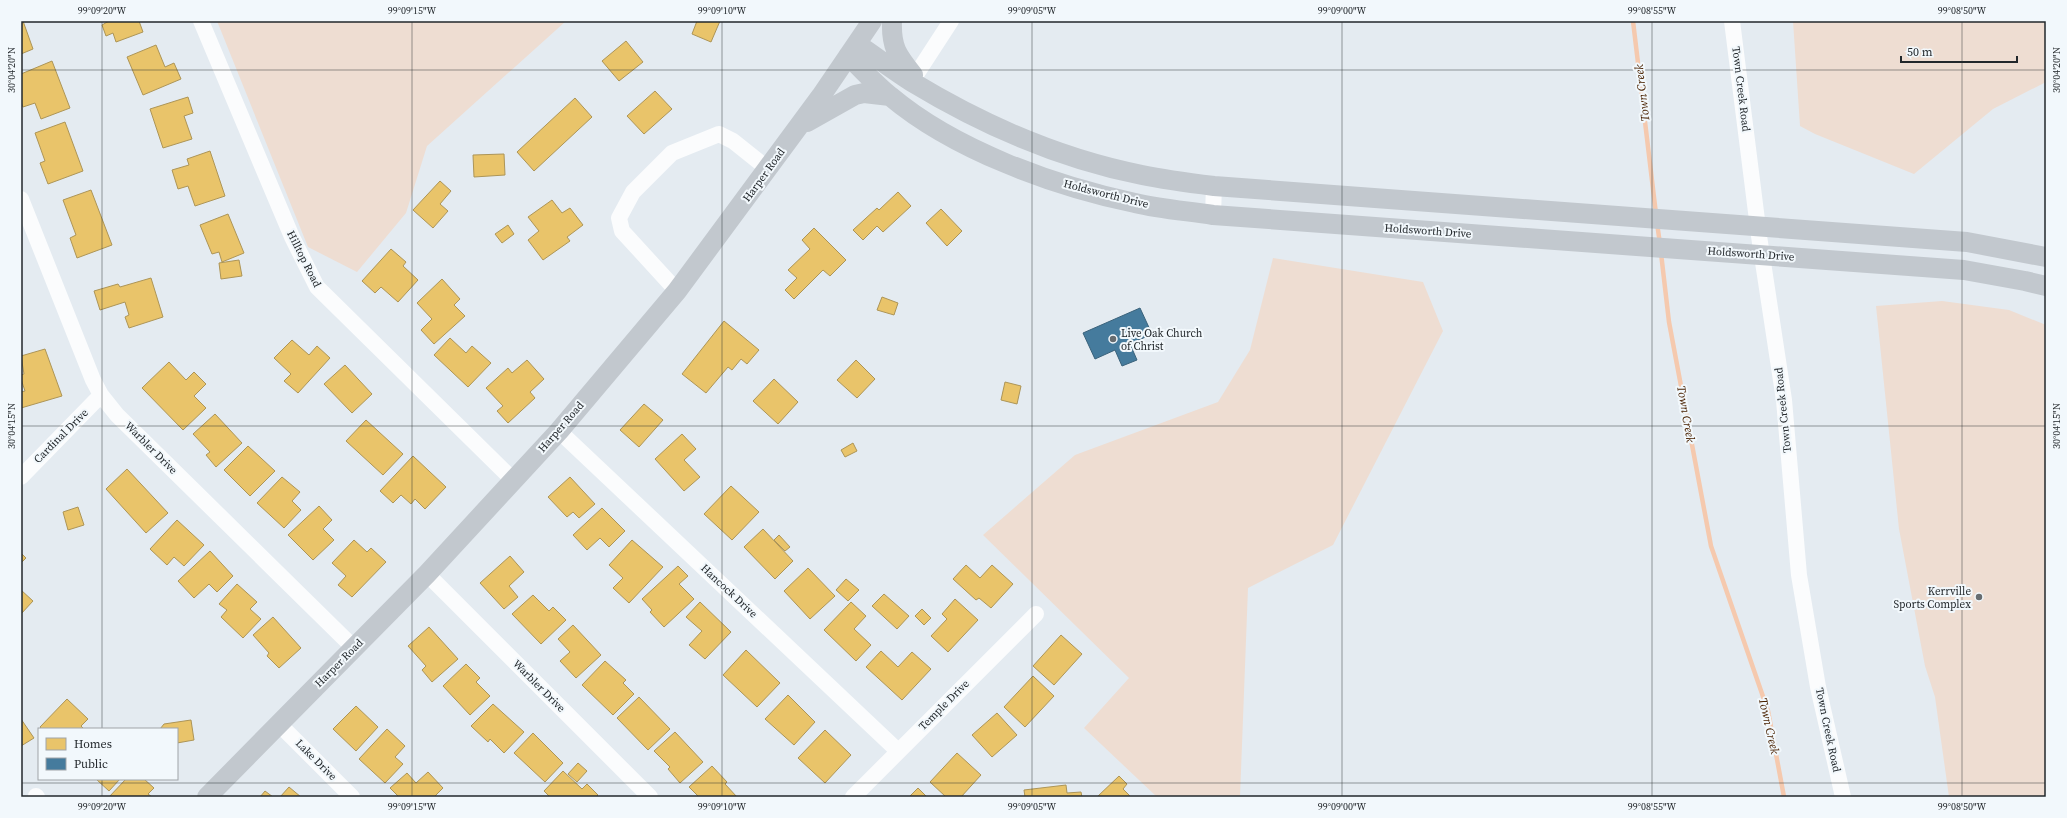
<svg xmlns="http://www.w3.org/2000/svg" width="2067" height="818" font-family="'Source Serif 4',serif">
<rect width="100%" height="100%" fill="#e4ebf1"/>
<path fill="#eeddd2" d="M217,21H566L427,146L406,213L357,272L308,247Z
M1793,21H2046V82L1993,109L1914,174L1815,134L1800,126Z
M1273,258L1423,282L1443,331L1333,545L1248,588L1240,797H1157L1084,728L1129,678L983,535L1075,455L1218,402L1250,350Z
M1942,301L2009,310L2046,325V797H1949L1935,697L1925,666L1899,529L1876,306Z"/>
<path fill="#e9c46a" stroke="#ad9557" d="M21,21H23L33,49L21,54Z
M109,21H139L143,32L116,42L113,33L106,36L102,25Z
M697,21H720L711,42L692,34Z
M626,41L643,62L619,81L602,61Z
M156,45L165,67L174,63L181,79L143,95L127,57Z
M52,61L70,108L41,119L35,103L23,107L21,102V74Z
M655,91L672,109L644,134L627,116Z
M188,97L193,113L184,116L192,139L163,148L150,109Z
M575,98L592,117L534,171L517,152Z
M65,122L83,171L48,184L40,163L45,161L35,133Z
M210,151L225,196L195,206L188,186L178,189L172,170L189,165L187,159Z
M504,154L505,175L474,177L473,155Z
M440,181L451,191L440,204L448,211L433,228L413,210Z
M91,190L112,245L77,258L70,238L76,235L63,200Z
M898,192L911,206L883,232L877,226L863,240L853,230L877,208L879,210Z
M552,200L562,213L570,208L583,225L567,237L570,241L543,260L528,240L539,231L528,217Z
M941,209L962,231L947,246L926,223Z
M228,214L244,253L222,262L219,252L212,254L200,225Z
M508,225L514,234L502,243L495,234Z
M814,228L846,260L830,276L823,270L794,299L785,290L797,278L788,270L810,249L802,240Z
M391,249L406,262L403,266L418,280L398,302L381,287L375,293L362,281Z
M239,260L242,276L221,279L219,263Z
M151,278L163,317L129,328L125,317L129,315L125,302L100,310L94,291L118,284L120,287Z
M442,279L460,299L454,305L465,316L434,344L421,330L432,319L417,303Z
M882,297L898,303L894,315L877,310Z
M724,321L759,350L747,364L741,359L732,370L728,367L706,393L682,374Z
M450,338L466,353L472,346L491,363L468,387L434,355Z
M292,340L309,355L317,346L330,358L298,393L284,381L291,374L274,358Z
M45,349L62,396L21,408V392L25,391L21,379V375L24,374L21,356Z
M527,360L544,379L530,392L535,398L508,423L497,411L503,406L486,388L508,368L512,373Z
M856,360L875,379L857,398L837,380Z
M169,362L186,380L194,372L206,384L194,396L206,408L183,430L142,388Z
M345,365L372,394L352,413L324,384Z
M774,379L798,402L778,424L753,401Z
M1005,382L1021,386L1017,404L1001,400Z
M644,404L663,420L639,447L620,430Z
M215,414L242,443L216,467L206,455L210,452L193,434Z
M366,420L403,454L383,475L346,441Z
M682,434L696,449L684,460L700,477L684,491L655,459Z
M853,443L857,451L845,457L841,450Z
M248,446L275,471L250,496L224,470Z
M413,456L446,487L425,509L415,499L411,504L401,495L393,503L380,491Z
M127,469L168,513L146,533L106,489Z
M282,477L300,492L292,501L301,510L284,528L257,503Z
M570,477L595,504L579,518L573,512L567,517L548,497Z
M731,486L759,512L732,540L704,514Z
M319,506L332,520L323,529L334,540L313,560L288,535Z
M78,507L84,525L68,530L63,512Z
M602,508L625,531L609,547L600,538L587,550L573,535Z
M177,520L204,545L184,566L174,557L167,565L150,549Z
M763,529L793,561L775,579L744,547Z
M779,535L790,547L785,551L774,540Z
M354,540L367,552L371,548L386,562L352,597L338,585L346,576L332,563Z
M632,540L663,567L629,603L613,588L623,578L609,565Z
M210,551L233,576L217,592L209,584L194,598L178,581Z
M21,553L26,558L21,563Z
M510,556L524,572L509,586L518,597L504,609L480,583Z
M966,565L980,578L992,565L1013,584L991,608L979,598L976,600L953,579Z
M678,566L688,576L679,584L694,599L664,627L650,612L652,610L642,599Z
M808,568L835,596L810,619L784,591Z
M846,579L859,590L848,601L836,590Z
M237,584L257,602L250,609L261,619L243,638L221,617L227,610L219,604Z
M21,590L33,601L21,614Z
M884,594L909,616L897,629L872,606Z
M533,595L549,611L553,607L566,620L541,644L512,614Z
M955,599L978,620L948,652L931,636L947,619L942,614Z
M700,602L731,632L705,659L689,645L702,631L686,617Z
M851,602L866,616L854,629L871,645L856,661L824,630Z
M922,609L931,618L924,625L915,616Z
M273,617L301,648L279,668L267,656L269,653L253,635Z
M573,625L601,655L576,678L560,661L570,652L558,639Z
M429,627L458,659L432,682L422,670L426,666L408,646Z
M1061,635L1082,654L1054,685L1033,666Z
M746,650L780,683L757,707L723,675Z
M881,651L898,667L912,652L931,669L902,700L866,667Z
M605,661L626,680L623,683L634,694L613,715L582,685Z
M466,664L480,678L476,682L490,696L470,715L443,686Z
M1033,676L1054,696L1025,727L1004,707Z
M788,695L815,722L794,745L765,719Z
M639,697L670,729L648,750L617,718Z
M67,699L88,719L81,726L84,729H42L40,727Z
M493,704L524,732L504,753L490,739L488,742L471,726Z
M356,706L378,727L356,751L333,729Z
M997,713L1017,735L992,757L972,735Z
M21,719L34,738L21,746Z
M191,720L194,740L177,743V729H160L164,724Z
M387,729L405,746L395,757L403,764L385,783L359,759Z
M825,730L851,755L825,783L798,758Z
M675,732L703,762L680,783L668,769L670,767L654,751Z
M533,733L563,763L545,782L514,753Z
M957,753L981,775L961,797H946L930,782Z
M578,763L587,771L577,782L568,774Z
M712,766L727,782L725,784L737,797H699L689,787Z
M563,771L582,789L587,784L598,795L596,797H550L544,791Z
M428,772L443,788L434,797H399L390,788L407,773L416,783Z
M1119,776L1127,784L1123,789L1131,797H1097Z
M96,779H120L109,791Z
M126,779H144L154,788L148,794L152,797H109Z
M1066,785L1067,793L1081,792L1082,797H1025L1024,790Z
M289,787L301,797H280Z
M918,788L927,797H909Z
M265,791L273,797H260Z"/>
<path fill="#457b9d" stroke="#3a627b" d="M1140,308L1152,334L1130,344L1137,360L1122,366L1115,350L1095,359L1083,333Z"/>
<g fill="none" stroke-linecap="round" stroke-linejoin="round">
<path stroke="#f5c9ae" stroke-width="4.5" d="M1633,21L1656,214
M1657,223L1660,244
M1661,253L1669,322L1711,546L1768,711L1784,797"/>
<path stroke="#fbfcfd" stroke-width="16" d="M201,21L292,237L317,287L514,481
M1732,21L1759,236L1784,400L1799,575L1818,687L1843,797
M912,81L951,21
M21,199L93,380L101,395L117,415L354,648
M1213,215L1214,186
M677,291L622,231L619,218L633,192L672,153L719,134L733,141L768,169
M559,431L898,751
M21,477L101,395
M427,574L650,797
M279,724L352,797
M36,796L37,797
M853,797L1036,614"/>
<path stroke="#c2c8ce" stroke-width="20" d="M892,21C891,47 897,55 913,75
M857,44C875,56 893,70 912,82C983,125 1061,159 1142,175C1166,180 1190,183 1214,186L1967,242L2046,257
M848,56C862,69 875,84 890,96C954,150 1054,186 1135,203C1160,209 1187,211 1213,215L1964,270L2025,281L2046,286
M807,122L855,95L864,93L890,96
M207,797L427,574L559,431L677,291L821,96L872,21"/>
</g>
<path fill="none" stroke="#22272b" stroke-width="1" stroke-opacity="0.45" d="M102,21V729M412,21V797M722,21V797M1032,21V797M1342,21V797M1652,21V797M1962,21V797M21,70H2046M21,426H2046M102,779V797M21,783H2046"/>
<g fill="#666c70" stroke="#f2f8fc" stroke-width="1.5">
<circle cx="1113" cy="339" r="4"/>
<circle cx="1979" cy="597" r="4"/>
</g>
<g text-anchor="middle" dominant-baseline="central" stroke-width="4" stroke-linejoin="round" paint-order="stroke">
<g font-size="11" fill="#22272b" stroke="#f2f8fc">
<text transform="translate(1741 89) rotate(83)">Town Creek Road</text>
<text transform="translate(764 175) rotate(-54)">Harper Road</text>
<text transform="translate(1106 194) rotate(14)">Holdsworth Drive</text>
<text transform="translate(1428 231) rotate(4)">Holdsworth Drive</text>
<text transform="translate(1751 254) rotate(4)">Holdsworth Drive</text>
<text transform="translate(304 259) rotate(63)">Hilltop Road</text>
<text transform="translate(1783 410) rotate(-96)">Town Creek Road</text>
<text transform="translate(561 427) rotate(-49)">Harper Road</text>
<text transform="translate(61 436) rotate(-45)">Cardinal Drive</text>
<text transform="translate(151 448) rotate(45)">Warbler Drive</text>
<text transform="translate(729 591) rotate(43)">Hancock Drive</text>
<text transform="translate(339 663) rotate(-45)">Harper Road</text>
<text transform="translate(539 686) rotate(45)">Warbler Drive</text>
<text transform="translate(944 705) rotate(-45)">Temple Drive</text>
<text transform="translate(1828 730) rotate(78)">Town Creek Road</text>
<text transform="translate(316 760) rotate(45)">Lake Drive</text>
</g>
<g font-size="11" fill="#22272b" stroke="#f2f8fc" text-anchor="start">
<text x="1121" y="333">Live Oak Church<tspan x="1121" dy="13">of Christ</tspan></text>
<text x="1971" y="591" text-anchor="end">Kerrville<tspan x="1971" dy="13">Sports Complex</tspan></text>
</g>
<g font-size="12" font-style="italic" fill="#492100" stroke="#f2f8fc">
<text transform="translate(1642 93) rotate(-97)">Town Creek</text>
<text transform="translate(1686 414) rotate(80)">Town Creek</text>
<text transform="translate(1769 726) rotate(77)">Town Creek</text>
</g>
</g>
<rect width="2067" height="818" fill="none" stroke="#f2f8fc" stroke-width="44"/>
<rect x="38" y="728" width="140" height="52" fill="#f2f8fc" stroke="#9fa4a8"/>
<rect x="46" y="738" width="20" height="12" fill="#e9c46a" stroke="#9fa4a8"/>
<text x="74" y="748" font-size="12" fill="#22272b">Homes</text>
<rect x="46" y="758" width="20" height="12" fill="#457b9d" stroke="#9fa4a8"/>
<text x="74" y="768" font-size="12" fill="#22272b">Public</text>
<path d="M1901 56v6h116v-6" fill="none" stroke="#22272b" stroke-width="2"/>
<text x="1907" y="56" font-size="12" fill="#22272b" stroke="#f2f8fc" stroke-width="3" paint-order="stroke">50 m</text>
<rect x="22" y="22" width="2023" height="774" fill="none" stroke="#22272b" stroke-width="1.5"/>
<g font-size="10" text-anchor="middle" fill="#22272b">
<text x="102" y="14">99°09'20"W</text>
<text x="412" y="14">99°09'15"W</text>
<text x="722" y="14">99°09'10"W</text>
<text x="1032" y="14">99°09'05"W</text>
<text x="1342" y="14">99°09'00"W</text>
<text x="1652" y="14">99°08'55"W</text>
<text x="1962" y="14">99°08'50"W</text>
<text transform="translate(11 70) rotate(-90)" y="4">30°04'20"N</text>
<text transform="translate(2056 70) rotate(-90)" y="4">30°04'20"N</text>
<text transform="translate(11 426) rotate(-90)" y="4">30°04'15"N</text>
<text transform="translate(2056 426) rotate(-90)" y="4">30°04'15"N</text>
<text x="102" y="810">99°09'20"W</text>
<text x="412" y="810">99°09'15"W</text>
<text x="722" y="810">99°09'10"W</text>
<text x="1032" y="810">99°09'05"W</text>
<text x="1342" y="810">99°09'00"W</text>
<text x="1652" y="810">99°08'55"W</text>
<text x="1962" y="810">99°08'50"W</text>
</g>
</svg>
